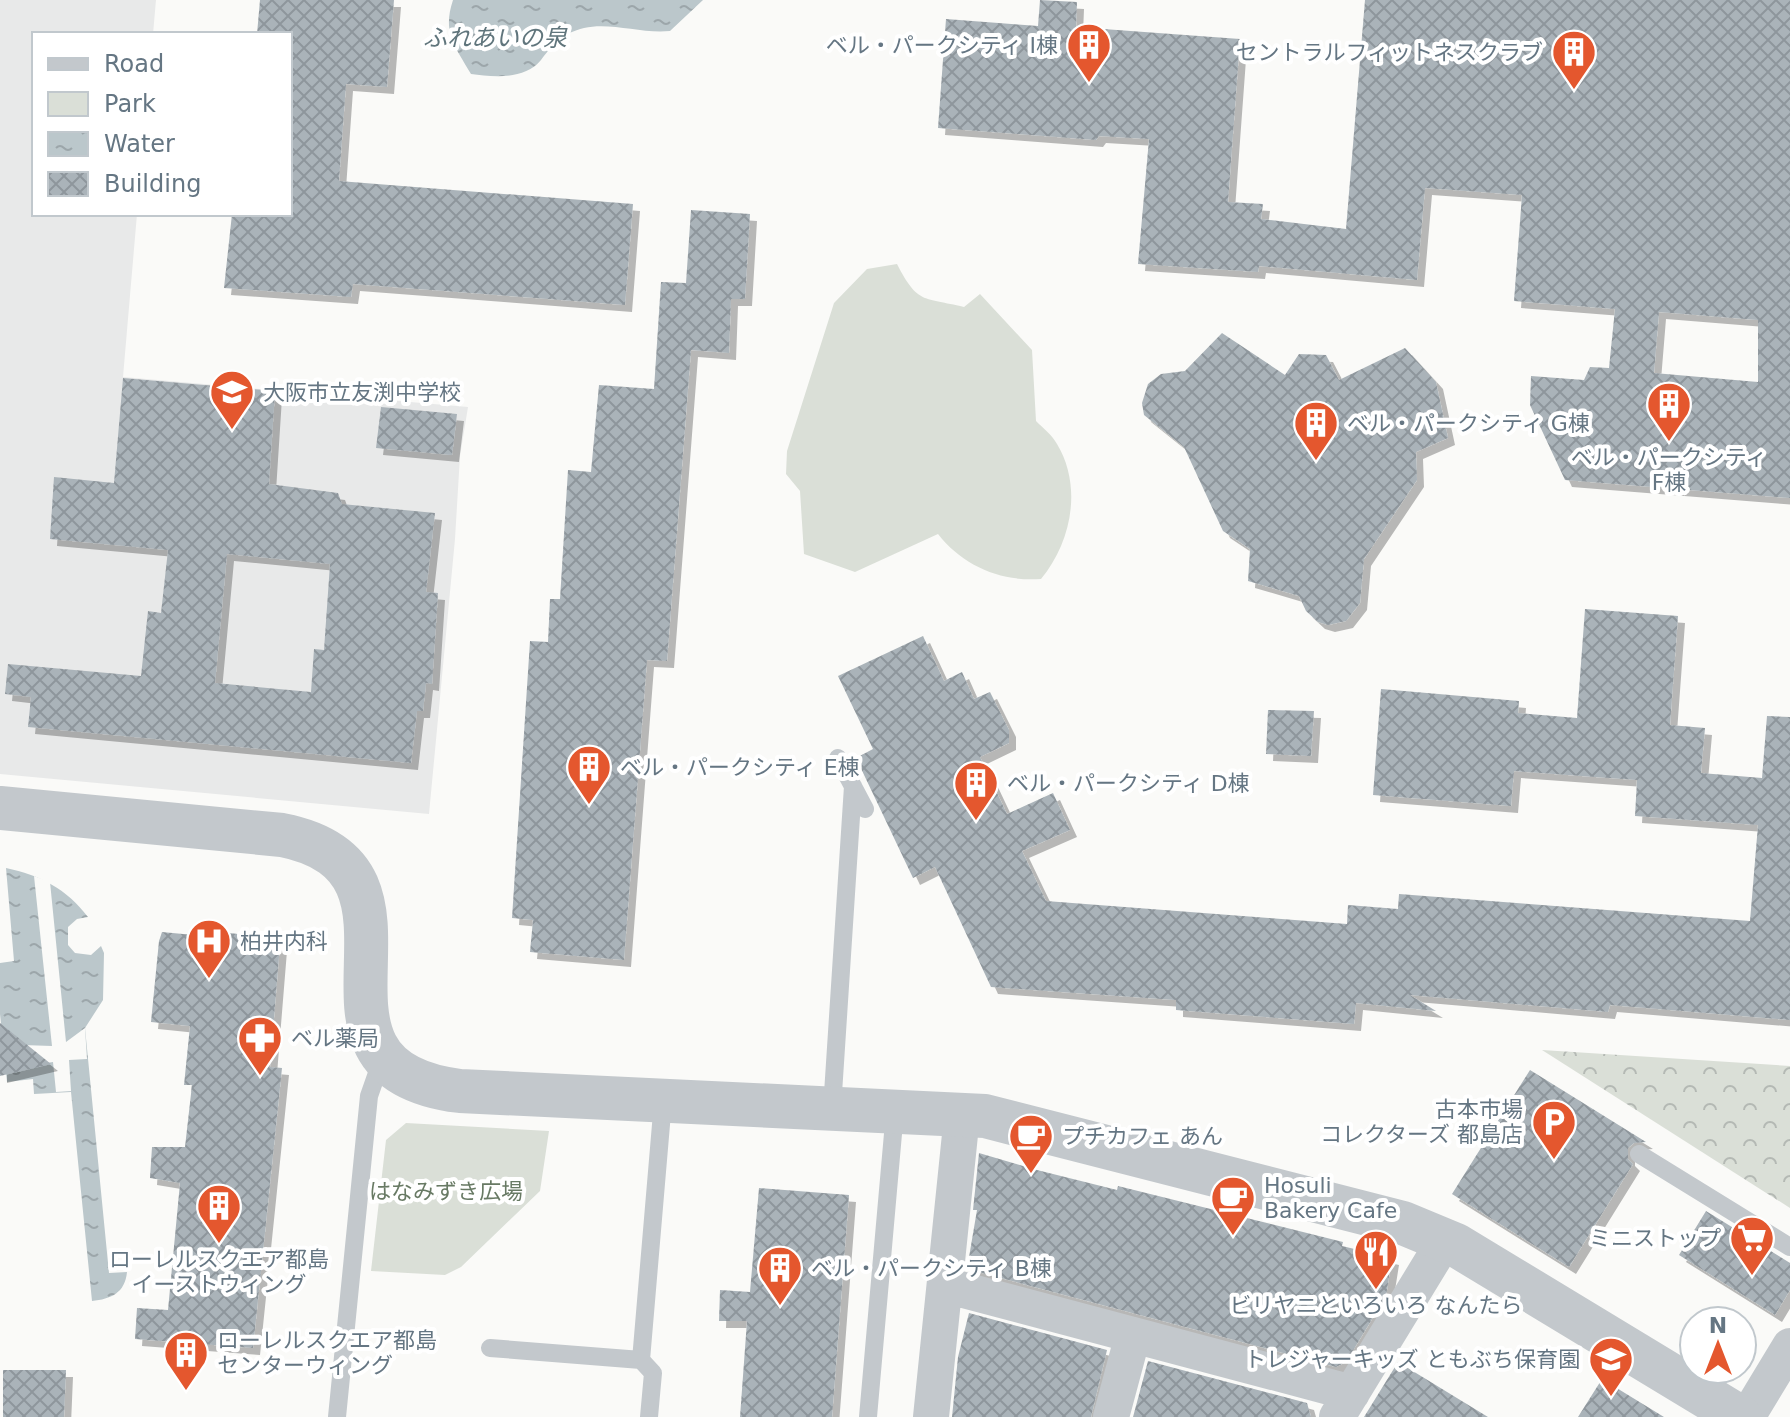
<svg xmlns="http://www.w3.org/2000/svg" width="1790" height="1417" font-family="'DejaVu Sans','Noto Sans JP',sans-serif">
<defs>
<pattern id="forest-crowns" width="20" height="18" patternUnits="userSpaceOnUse" patternTransform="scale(2)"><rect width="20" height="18" fill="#dadfd7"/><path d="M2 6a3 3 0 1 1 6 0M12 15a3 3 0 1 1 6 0" fill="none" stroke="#b4b9b4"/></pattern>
<pattern id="water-ripples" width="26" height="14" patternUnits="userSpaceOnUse" patternTransform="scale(2)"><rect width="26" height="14" fill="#bbc7cb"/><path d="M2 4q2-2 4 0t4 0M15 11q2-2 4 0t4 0" fill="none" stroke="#9ca6aa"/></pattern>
<pattern id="building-cross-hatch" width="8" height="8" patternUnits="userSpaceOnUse" patternTransform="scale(2)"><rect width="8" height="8" fill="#aab3b9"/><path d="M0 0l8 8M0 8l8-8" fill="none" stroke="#8e969c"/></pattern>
<filter id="shadow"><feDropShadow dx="7" dy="7" stdDeviation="0" flood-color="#0004"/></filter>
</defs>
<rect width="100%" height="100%" fill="#fafaf8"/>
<path fill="#e8e9e9" d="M0,0H156L153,34H34V214H137L123,377L468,407L460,456L455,539L429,814L0,774Z"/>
<path fill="url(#forest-crowns)" d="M1542,1050L1790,1066V1208Z"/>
<path fill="#dadfd7" d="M897,264C918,305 924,297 964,307L980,294L1032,350L1036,421C1043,428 1052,435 1057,444C1083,487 1071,543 1041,579C1001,582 963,566 938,534L855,572L804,554L800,491L786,474L787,451L834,303L867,269Z
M406,1123L549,1131L540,1191L461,1267L445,1275L371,1271L386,1140Z"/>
<path fill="url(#water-ripples)" d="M453,0H703L670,31C642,34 611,22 584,28C563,33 553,44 541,60C525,80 493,77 471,74C455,46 442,33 453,0Z
M6,868C40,875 67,889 88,917L77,919L68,927V945L75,953L91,955L101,946L104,953L103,1000L85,1028L109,1273L127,1272C125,1293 111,1299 92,1301L71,1092L34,1094L33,1079L7,1082L0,1014V963L14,961Z"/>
<path fill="#fafaf8" d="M34,876L50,882L66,1042L85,1028L87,1059L69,1060L71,1091L56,1092L53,1062L40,1064L22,1045L52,1046Z"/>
<path fill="url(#building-cross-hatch)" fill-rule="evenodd" filter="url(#shadow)" d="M260,0H394L387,87L346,84L339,181L633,204L625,305L353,284L351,297L224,288L232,214H290V34H257Z
M1040,0L1077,2L1076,27L1240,39L1228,202L1263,204L1261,219L1346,229L1365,0H1790V498L1565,480L1530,405L1531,376L1584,380L1590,367L1609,368L1615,309L1514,301L1522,195L1425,188L1417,280L1259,266L1258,272L1138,264L1149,139L1099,136L1096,140L938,128L946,19L1038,26ZM1659,312L1758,320V382L1654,373Z
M691,210L750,214L745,299H731L729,353L691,350L667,661L647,660L624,960L530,952L533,920L512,918L530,641L548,642L550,599H560L568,470L591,472L599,385L654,389L661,282L686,283Z
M1222,333L1285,375L1299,354L1326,355L1339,380L1405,348L1436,382L1448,438L1416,452L1417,480L1364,559L1360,603L1346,621L1328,625L1318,622L1306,611L1299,596L1248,581L1250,549L1223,531L1184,447L1144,415L1142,403L1148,384L1161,374L1185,371Z
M123,378L275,391L269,484L338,493L342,504L435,513L426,592L438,593L432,684L426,683L423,711H417L411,763L28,727L31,697L5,694L8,664L141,676L148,611L161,613L168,550L50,539L54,477L114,483ZM227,554L330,564L324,650L314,649L311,692L215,683Z
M381,407L457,414L452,455L376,448Z
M1585,609L1678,616L1670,725L1705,728L1701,773L1762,778L1767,716L1790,717V1020L1610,1005L1608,1012L1410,995L1436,1011L1356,1003L1354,1024L1176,1010V1000L991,987L935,867L913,878L856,758L873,749L838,676L923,636L944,681L962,672L974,699L990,692L1009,730V743L980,757L1007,814L1053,793L1070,830L1022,851L1046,901L1347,924L1348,905L1398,909L1399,894L1750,921L1758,825L1635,816L1637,780L1514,771L1511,806L1373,795L1381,689L1519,701L1518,713L1577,718Z
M1268,710L1314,711L1311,756L1266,754Z
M205,930L238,934V940L280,944L270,1067L282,1068L253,1348L135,1339L137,1308L168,1310L180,1183L150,1178L152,1147H185L192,1085H184L190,1026L151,1022L159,941L162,932L204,936Z
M0,1023L51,1064L0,1076Z
M1530,1070L1646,1142L1634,1143L1628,1148V1159L1633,1164L1569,1267L1452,1194Z
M979,1153L1033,1169L1117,1190L1118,1186L1343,1242L1342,1246L1392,1258L1386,1296L1346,1362L1336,1367L967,1269L977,1210H973Z
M759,1188L849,1195L832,1417H740L747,1321H719L720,1290L750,1292Z
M1706,1211L1790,1263V1290L1775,1315L1679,1255Z
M969,1313L1107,1350L1091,1417H952L958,1357Z
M1148,1361L1307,1403L1311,1417H1133Z
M1398,1362L1488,1417H1364Z
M3,1370H66L64,1417H3Z
M1602,1379L1664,1417H1578Z"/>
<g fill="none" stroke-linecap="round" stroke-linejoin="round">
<path stroke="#c3c8cc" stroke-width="18" d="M838,758L865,809
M832,1109L853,786
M1639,1154L1790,1247
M490,1348L641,1360L663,1101
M641,1360L653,1373L649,1417
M337,1417L369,1096L383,1056
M868,1417L895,1111"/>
<path stroke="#c3c8cc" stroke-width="36" d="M945,1285L1352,1393
M931,1417L962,1115
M1111,1417L1133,1335
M1337,1417L1445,1240
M1747,1417L1790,1346"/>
<path stroke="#c3c8cc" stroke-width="44" d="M0,808L282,835C459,870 269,1068 460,1091L985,1116L1403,1223L1456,1245L1740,1417"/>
</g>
<defs>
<g id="building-pin" transform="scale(2.3)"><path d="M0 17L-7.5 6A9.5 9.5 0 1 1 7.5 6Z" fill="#e4572e" stroke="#fff"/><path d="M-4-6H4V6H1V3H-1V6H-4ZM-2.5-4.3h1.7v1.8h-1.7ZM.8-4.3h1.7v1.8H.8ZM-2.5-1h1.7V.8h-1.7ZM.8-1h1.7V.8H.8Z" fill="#fff"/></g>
<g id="school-pin" transform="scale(2.3)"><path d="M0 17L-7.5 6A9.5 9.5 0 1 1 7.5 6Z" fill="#e4572e" stroke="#fff"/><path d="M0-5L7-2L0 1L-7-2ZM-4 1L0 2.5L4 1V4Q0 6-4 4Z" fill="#fff"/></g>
<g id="hospital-pin" transform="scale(2.3)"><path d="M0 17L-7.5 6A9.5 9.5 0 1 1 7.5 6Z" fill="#e4572e" stroke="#fff"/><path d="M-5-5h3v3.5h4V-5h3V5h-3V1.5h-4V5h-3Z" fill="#fff"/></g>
<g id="pharmacy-pin" transform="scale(2.3)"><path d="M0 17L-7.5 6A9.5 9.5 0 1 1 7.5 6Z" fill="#e4572e" stroke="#fff"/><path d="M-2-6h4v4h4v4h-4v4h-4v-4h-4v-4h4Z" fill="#fff"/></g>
<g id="parking-pin" transform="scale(2.3)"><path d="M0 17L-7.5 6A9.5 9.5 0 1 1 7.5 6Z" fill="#e4572e" stroke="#fff"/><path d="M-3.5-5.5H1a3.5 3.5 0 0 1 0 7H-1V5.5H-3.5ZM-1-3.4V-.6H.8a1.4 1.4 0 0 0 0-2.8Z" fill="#fff"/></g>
<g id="cafe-pin" transform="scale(2.3)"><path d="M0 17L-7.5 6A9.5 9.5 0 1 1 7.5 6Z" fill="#e4572e" stroke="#fff"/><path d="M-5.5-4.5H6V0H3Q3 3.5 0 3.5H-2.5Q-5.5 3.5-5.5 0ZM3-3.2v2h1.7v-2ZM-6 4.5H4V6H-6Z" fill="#fff"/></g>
<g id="supermarket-pin" transform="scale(2.3)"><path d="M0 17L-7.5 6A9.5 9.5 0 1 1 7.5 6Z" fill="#e4572e" stroke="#fff"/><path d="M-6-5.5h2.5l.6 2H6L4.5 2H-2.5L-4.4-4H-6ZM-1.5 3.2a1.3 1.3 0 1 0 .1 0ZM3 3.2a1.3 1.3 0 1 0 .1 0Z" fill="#fff"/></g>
<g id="restaurant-pin" transform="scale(2.3)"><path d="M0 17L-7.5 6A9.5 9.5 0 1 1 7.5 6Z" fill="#e4572e" stroke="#fff"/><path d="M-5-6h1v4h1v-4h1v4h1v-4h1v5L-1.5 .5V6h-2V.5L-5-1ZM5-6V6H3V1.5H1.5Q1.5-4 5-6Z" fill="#fff"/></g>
</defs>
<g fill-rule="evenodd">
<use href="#building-pin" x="1089" y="45"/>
<use href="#building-pin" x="1574" y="52"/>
<use href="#school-pin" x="232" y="392"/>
<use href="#building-pin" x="1669" y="404"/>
<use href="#building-pin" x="1316" y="423"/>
<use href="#building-pin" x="589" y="767"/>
<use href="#building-pin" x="976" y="783"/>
<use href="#hospital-pin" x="209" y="941"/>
<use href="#pharmacy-pin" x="260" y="1038"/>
<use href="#parking-pin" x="1554" y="1122"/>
<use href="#cafe-pin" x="1031" y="1136"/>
<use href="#cafe-pin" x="1233" y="1198"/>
<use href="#building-pin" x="219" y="1206"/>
<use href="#supermarket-pin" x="1752" y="1238"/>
<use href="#restaurant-pin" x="1376" y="1252"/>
<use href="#building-pin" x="780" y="1268"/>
<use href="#building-pin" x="186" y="1353"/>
<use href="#school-pin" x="1611" y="1359"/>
</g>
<g text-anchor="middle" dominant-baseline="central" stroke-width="8" stroke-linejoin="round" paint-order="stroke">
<g font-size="22" fill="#657683" stroke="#fff" text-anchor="start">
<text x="1058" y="45" text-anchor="end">ベル・パークシティ I棟</text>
<text x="1543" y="52" text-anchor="end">セントラルフィットネスクラブ</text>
<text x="263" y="392">大阪市立友渕中学校</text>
<text x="1347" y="423">ベル・パークシティ G棟</text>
<text x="1669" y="457" text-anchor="middle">ベル・パークシティ<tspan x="1669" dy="25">F棟</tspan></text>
<text x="620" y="767">ベル・パークシティ E棟</text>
<text x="1007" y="783">ベル・パークシティ D棟</text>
<text x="240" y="941">柏井内科</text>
<text x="291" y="1038">ベル薬局</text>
<text x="1523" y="1109" text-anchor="end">古本市場<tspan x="1523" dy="25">コレクターズ 都島店</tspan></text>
<text x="1062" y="1136">プチカフェ あん</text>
<text x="1264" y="1185">Hosuli<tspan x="1264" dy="25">Bakery Cafe</tspan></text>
<text x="1721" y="1238" text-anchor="end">ミニストップ</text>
<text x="219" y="1259" text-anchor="middle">ローレルスクエア都島<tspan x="219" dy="25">イーストウィング</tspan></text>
<text x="811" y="1268">ベル・パークシティ B棟</text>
<text x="1376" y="1305" text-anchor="middle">ビリヤニといろいろ なんたら</text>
<text x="217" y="1340">ローレルスクエア都島<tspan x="217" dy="25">センターウィング</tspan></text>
<text x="1580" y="1359" text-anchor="end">トレジャーキッズ ともぶち保育園</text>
</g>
<g font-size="22" fill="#687a64" stroke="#fff">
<text x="446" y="1191">はなみずき広場</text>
</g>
<g font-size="24" font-style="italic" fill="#60757c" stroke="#fff">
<text x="495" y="38">ふれあいの泉</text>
</g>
</g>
<rect x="32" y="32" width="260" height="184" fill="#ffffff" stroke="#c1c8cd" stroke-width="2"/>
<rect x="48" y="58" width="40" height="12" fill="#c3c8cc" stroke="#c1c8cd" stroke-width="2"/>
<text x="104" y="72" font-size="24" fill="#657683">Road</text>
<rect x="48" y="92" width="40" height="24" fill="#dadfd7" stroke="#c1c8cd" stroke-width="2"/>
<text x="104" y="112" font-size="24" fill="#657683">Park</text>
<rect x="48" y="132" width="40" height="24" fill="url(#water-ripples)" stroke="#c1c8cd" stroke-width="2"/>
<text x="104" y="152" font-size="24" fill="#657683">Water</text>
<rect x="48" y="172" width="40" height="24" fill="url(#building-cross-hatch)" stroke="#c1c8cd" stroke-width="2"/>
<text x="104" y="192" font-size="24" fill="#657683">Building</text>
<g transform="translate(1718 1345)"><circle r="38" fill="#ffffff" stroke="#c1c8cd" stroke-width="2"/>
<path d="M0-6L14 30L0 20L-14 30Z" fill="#e4572e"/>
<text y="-12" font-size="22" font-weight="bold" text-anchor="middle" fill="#657683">N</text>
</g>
</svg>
